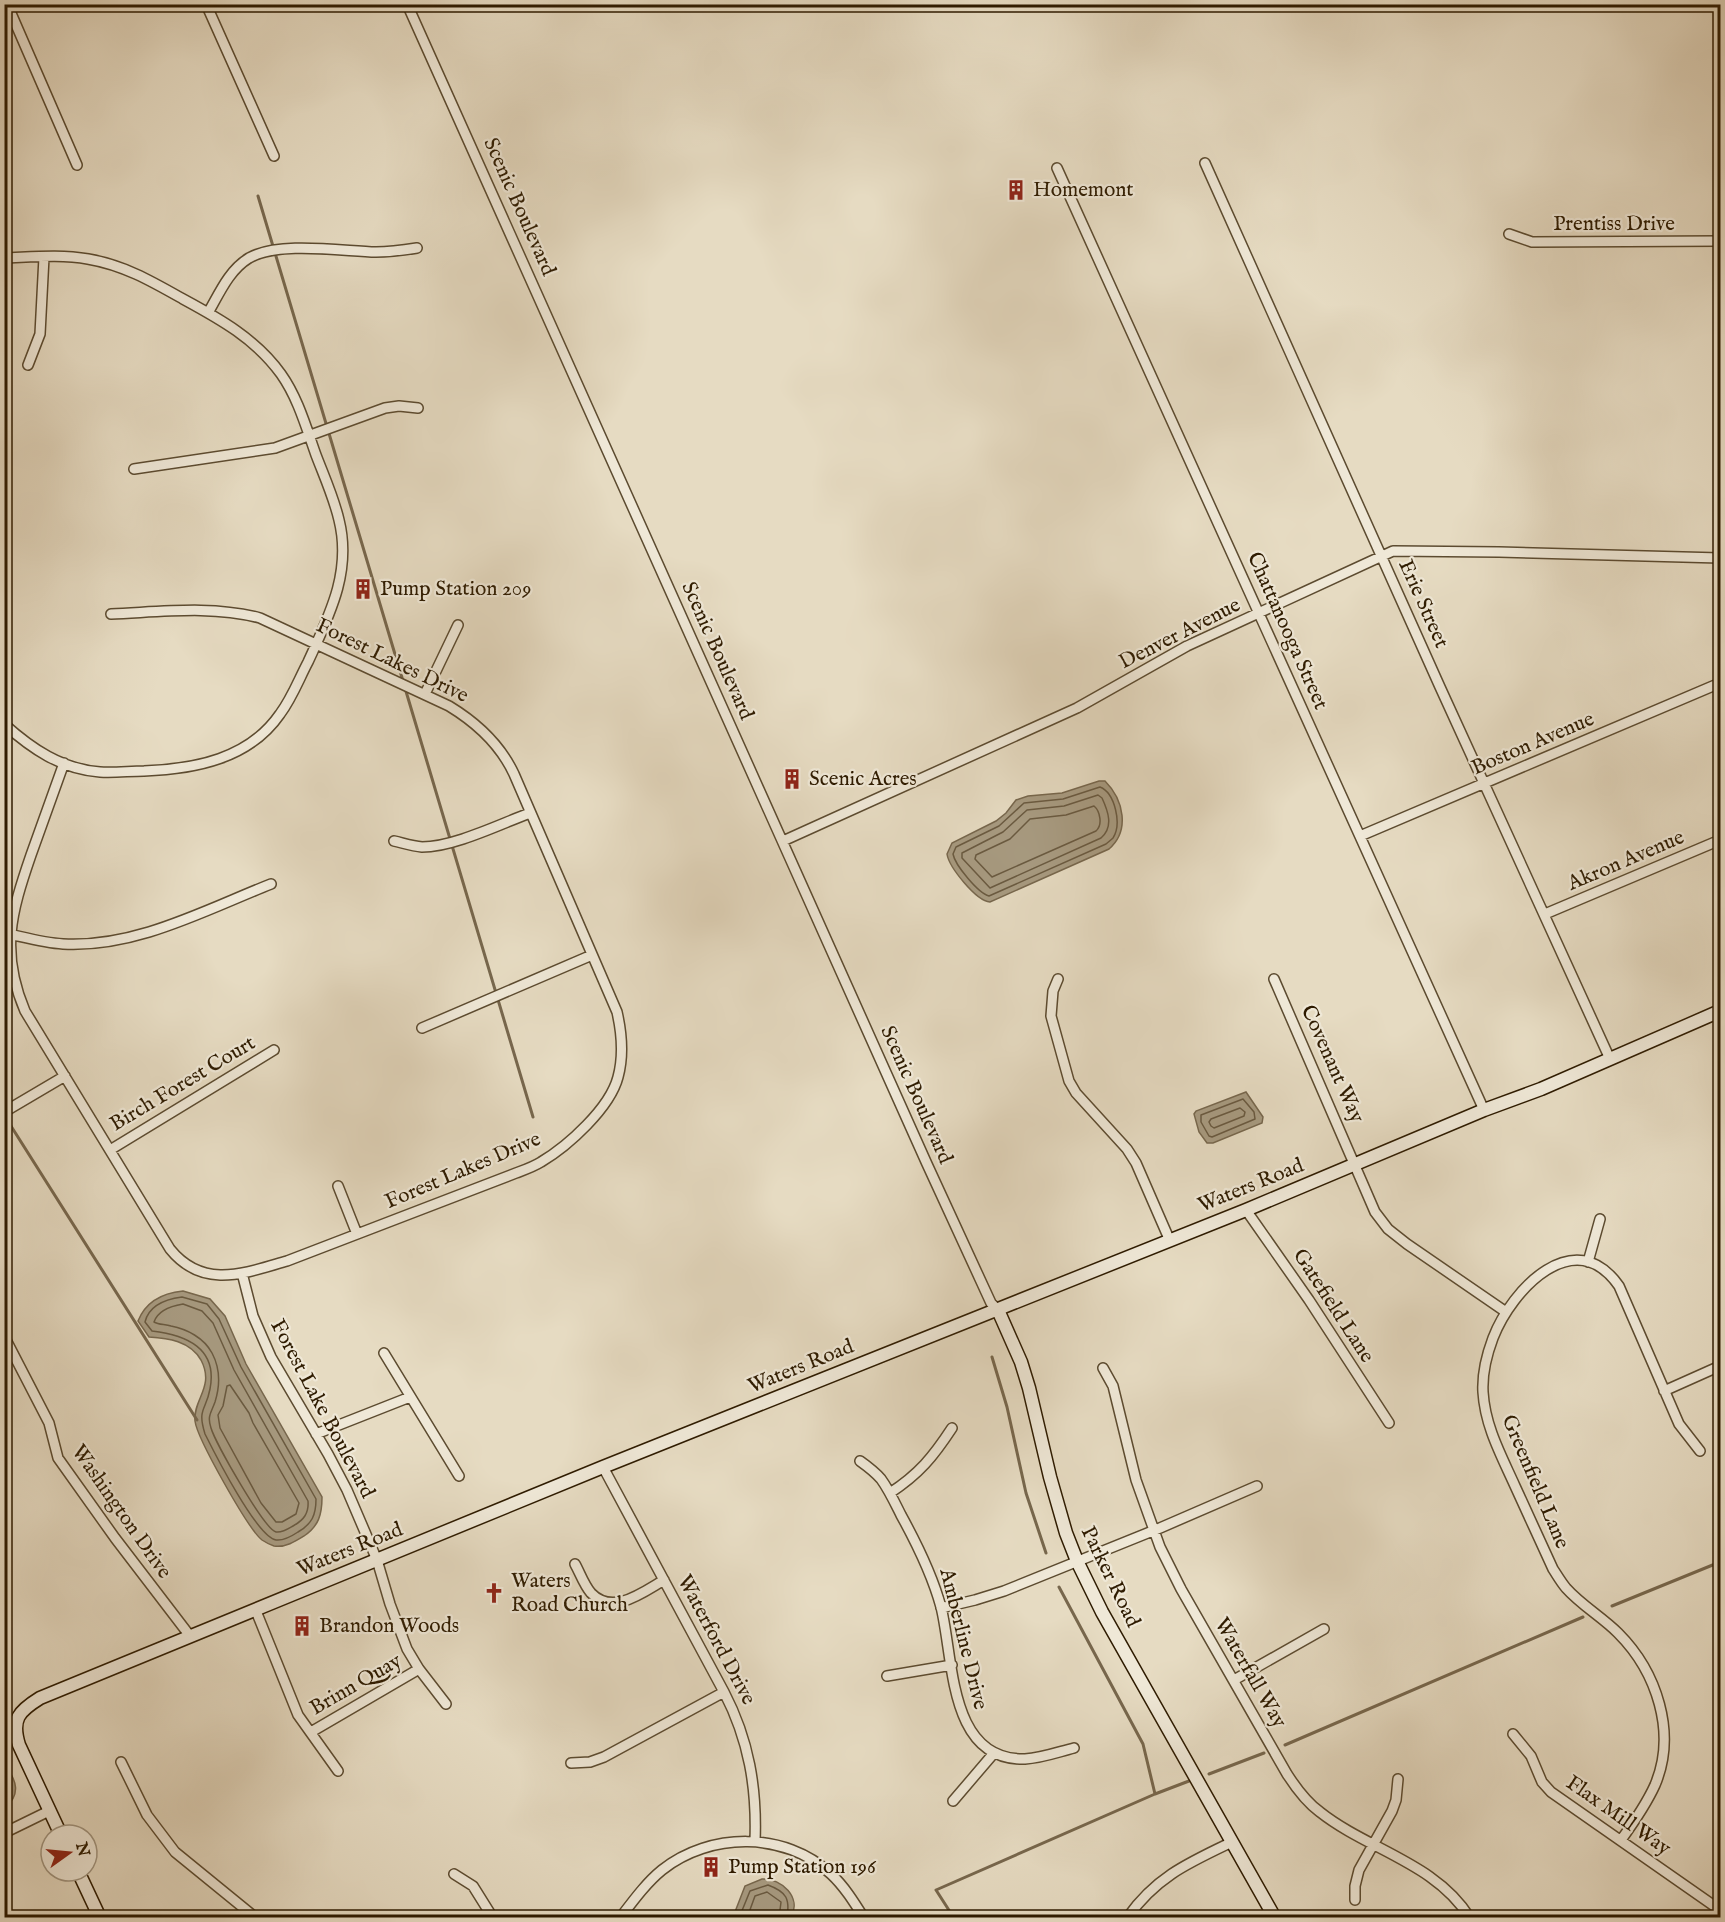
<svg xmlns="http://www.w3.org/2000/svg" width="1725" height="1922" font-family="'IM FELL English',serif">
<rect width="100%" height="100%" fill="#e6dbc2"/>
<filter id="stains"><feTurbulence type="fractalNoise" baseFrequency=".00333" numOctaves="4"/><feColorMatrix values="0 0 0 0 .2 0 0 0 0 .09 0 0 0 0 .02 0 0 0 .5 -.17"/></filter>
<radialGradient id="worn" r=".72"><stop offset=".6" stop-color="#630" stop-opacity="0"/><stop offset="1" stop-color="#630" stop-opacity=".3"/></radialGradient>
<path fill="#a79a80" stroke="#77674d" stroke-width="1.5" d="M1099,781H1105C1124,800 1130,831 1109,849L990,902C976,901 949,867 947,854L952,843L996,821L1006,813L1016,800L1028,796L1062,793Z
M1246,1092L1263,1117L1262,1123L1213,1143H1207L1199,1132L1194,1114L1196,1111Z
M183,1291L210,1299L225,1316L246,1364L322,1497C322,1514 319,1526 304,1536C296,1541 285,1548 274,1546C271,1545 265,1542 262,1540C248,1529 197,1438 195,1421C193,1399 215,1387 201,1360C190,1341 168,1338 149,1337L138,1321C146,1301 163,1293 183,1291Z
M5,1765C17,1781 21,1794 5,1808Z
M762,1879C782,1878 802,1898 791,1917H733L745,1886Z"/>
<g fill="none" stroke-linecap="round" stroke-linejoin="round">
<path stroke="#6a5a40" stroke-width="1.5" d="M1100,787C1115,793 1122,824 1113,838C1112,839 1106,844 1106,844L989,896C978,893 955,865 953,854L956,847L999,826L1024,803L1063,799Z
M1098,795L1102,798C1108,811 1114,827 1101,838L990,888L962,858V853L1003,832L1027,810L1064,806Z
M1094,806C1100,811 1103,825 1096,831L992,877L975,859L976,855L1010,839L1030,819L1066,815Z
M1243,1099L1254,1112L1255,1119L1212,1137L1209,1136L1201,1122V1115Z
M1240,1108L1245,1112L1244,1116L1214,1128L1211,1126L1209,1122L1211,1119Z
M182,1297L207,1304L219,1319L241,1367L316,1499C316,1515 312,1524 298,1532C292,1536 284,1541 276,1540C257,1537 215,1454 205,1434C197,1408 206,1411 210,1389C218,1348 186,1335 152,1331L145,1322C149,1305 167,1299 182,1297Z
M183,1304L202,1311L213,1323L234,1370L308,1501C309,1513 304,1520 293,1526C288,1529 282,1533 276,1532C264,1529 215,1442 211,1428C207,1416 211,1413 215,1402C220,1386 220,1368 212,1353C204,1338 187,1329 171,1326C165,1324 159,1325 154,1322C158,1310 171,1306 183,1304Z
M230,1385L249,1413L253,1423L299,1503L296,1514L282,1522H276L261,1503L220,1428L218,1415L223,1406L227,1386Z
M739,1918L750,1891L768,1885C787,1892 790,1899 787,1918
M747,1918L755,1896L767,1892L781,1902L779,1918"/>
<path stroke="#77674d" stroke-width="3" d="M258,196L403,681
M405,688L533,1117
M4,1115L197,1420
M992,1357L1007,1407L1026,1493L1046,1553
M1059,1587L1143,1744L1155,1794
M1612,1606L1720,1562
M1285,1745L1583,1617
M1209,1774L1264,1753
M954,1918L936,1890L1155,1794L1189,1781"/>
<g stroke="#5c4b30" stroke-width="12">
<path id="street" d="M7,4L77,165
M206,4L274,156
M407,4L927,1164L991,1303L998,1310
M1205,163L1440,687L1610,1059
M1057,168L1484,1110
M1509,234L1532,242L1720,241
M4,258C32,257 61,254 88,259C124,265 153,282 183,299C220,319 256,339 281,374C298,398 306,427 316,455C324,476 334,498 339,520C352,572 329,616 308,662C299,679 292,698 280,714C249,759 195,769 144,771C130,771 114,773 100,772C61,769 32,749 4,724
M208,313C219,294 229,270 249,258C279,241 341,251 376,252C390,252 404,250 417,248
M28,365L40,334L44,257
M134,469L275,448L385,408L399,406L418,408
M425,694L458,625
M64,763C53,794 42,825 31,855C11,913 0,952 25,1011L170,1249C203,1290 245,1273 287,1261L516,1173C524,1170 533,1167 541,1162C568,1146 610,1108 618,1077C624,1055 622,1034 617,1012L514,774C500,744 477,723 449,706L260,618C212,605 160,612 111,614
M1360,836L1720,683
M394,841C403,843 412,846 422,847C454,847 500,824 530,813
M783,841L1077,708L1187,646L1393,551L1499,552L1720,558
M1545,914L1720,840
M9,934C27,938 45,943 63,944C136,948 205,910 271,884
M1058,979L1053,991L1051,1016L1069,1081L1076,1093L1127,1149L1136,1163L1170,1241
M1274,979L1375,1212L1388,1229L1407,1244L1506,1312
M422,1028L592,955
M4,1112L65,1076
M110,1150L274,1050
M338,1186L357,1234
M1246,1210L1309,1300L1389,1423
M1588,1262L1600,1219
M242,1273L253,1316L271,1357L328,1454L347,1490L377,1560L390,1604L407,1649L419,1669L446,1704
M4,1336L49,1423L58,1458L115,1538L190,1636
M384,1353L459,1476
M1103,1368L1113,1386L1136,1480L1160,1547L1181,1589L1287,1774C1296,1788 1306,1802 1320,1812C1368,1850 1436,1863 1470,1918
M1664,1391L1720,1366
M316,1434L410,1397
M860,1461C867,1466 875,1472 881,1479C889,1490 895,1503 901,1515C917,1544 932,1574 941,1607C954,1659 948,1761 1025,1759C1042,1758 1058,1752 1074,1748
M603,1467L724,1692C749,1740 757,1788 755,1841
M890,1493C919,1474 933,1457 952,1428
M575,1564C580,1573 584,1585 591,1593C613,1616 643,1592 664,1580
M941,1608L975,1600L1004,1591L1160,1528L1257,1486
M256,1611L298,1715L338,1771
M887,1676L952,1665
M1234,1680L1324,1629
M311,1732L419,1669
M1513,1734L1531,1756L1542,1782L1551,1792L1720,1910
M121,1762L147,1815L175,1852L256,1918
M571,1763L590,1762L604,1757L724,1692
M953,1801L994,1753
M4,1833L49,1811
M1621,1840C1634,1822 1646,1805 1655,1785C1677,1733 1657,1672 1618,1633C1602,1617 1581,1605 1566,1588C1561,1582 1557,1575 1553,1569C1540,1541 1528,1514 1515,1486C1501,1455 1485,1426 1483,1392C1482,1374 1487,1354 1493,1338C1512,1289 1575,1223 1619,1286L1679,1424L1700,1451
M454,1874L473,1886L493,1918
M1355,1900V1886L1359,1870L1392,1811L1396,1800L1398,1779
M620,1918C633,1901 646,1883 662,1870C710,1832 785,1831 831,1874C844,1886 854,1902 864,1918
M1127,1918C1156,1877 1188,1863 1232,1842"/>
</g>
<g stroke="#2e1b00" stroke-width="15">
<path id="secondary" d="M998,1310L1021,1362L1029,1388L1050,1477L1066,1533L1077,1561L1102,1612L1275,1918
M61,1835L19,1745C11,1719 19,1711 40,1698L603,1467L1246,1210L1484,1110L1541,1089L1720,1011
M78,1871L100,1918"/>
</g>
<use href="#street" stroke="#efe8d7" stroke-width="9"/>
<use href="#secondary" stroke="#efe8d7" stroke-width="12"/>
</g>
<defs>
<g id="building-bare" transform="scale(1.62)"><path d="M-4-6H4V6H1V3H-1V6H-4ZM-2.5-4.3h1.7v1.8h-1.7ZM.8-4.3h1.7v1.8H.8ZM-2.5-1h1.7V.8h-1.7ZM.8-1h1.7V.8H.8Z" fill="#8f2418" stroke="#efe8d7" stroke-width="2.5" paint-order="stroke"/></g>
<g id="church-bare" transform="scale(1.62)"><path d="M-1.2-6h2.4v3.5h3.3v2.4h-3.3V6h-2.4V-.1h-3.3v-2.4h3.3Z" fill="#8f2418" stroke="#efe8d7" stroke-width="2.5" paint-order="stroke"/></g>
</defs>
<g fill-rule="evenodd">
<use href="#building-bare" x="1016" y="190"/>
<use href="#building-bare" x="363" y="589"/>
<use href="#building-bare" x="792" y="779"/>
<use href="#church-bare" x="494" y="1593"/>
<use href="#building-bare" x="302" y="1626"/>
<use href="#building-bare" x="711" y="1867"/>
</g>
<g text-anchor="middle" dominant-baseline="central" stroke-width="4.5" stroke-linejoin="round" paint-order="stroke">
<g font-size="21" fill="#2e1b00" stroke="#efe8d7" text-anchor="start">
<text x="1033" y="190">Homemont</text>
<text x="380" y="589">Pump Station 209</text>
<text x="809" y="779">Scenic Acres</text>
<text x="511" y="1581">Waters<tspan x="511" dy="24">Road Church</tspan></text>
<text x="319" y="1626">Brandon Woods</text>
<text x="728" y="1867">Pump Station 196</text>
</g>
<g font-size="21" fill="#2e1b00" stroke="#efe8d7">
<text transform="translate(519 207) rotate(66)">Scenic Boulevard</text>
<text x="1614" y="224">Prentiss Drive</text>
<text transform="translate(1423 604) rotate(66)">Erie Street</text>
<text transform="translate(1287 631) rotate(66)">Chattanooga Street</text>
<text transform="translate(1180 634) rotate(-27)">Denver Avenue</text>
<text transform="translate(717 651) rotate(66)">Scenic Boulevard</text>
<text transform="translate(392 661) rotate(26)">Forest Lakes Drive</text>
<text transform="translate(1533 744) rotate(-23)">Boston Avenue</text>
<text transform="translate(1626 861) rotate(-23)">Akron Avenue</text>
<text transform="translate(1332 1064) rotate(66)">Covenant Way</text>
<text transform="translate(183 1084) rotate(-31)">Birch Forest Court</text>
<text transform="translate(916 1095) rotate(66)">Scenic Boulevard</text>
<text transform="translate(463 1171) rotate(-23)">Forest Lakes Drive</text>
<text transform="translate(1251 1186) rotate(-22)">Waters Road</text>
<text transform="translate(1333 1306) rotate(57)">Gatefield Lane</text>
<text transform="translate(801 1367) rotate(-22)">Waters Road</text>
<text transform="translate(322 1409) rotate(62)">Forest Lake Boulevard</text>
<text transform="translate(1535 1482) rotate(67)">Greenfield Lane</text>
<text transform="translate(121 1512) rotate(55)">Washington Drive</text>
<text transform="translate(350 1550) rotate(-22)">Waters Road</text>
<text transform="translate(1110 1577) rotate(64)">Parker Road</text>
<text transform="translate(963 1639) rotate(76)">Amberline Drive</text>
<text transform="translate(716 1640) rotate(62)">Waterford Drive</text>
<text transform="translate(1250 1673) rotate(60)">Waterfall Way</text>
<text transform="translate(356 1685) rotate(-30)">Brinn Quay</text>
<text transform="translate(1618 1816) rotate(35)">Flax Mill Way</text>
</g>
</g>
<rect width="1725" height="1922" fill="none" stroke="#e6dbc2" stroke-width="24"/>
<rect x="6" y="6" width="1713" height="1910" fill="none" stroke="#2e1b00" stroke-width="3"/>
<rect x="12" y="12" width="1701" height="1898" fill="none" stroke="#2e1b00" stroke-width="1.5"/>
<g transform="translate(69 1853) rotate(75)"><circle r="28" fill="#efe8d7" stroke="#a29681" stroke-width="1.5"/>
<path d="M0-4.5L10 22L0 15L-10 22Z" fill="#8f2418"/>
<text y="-9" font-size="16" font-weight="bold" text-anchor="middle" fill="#2e1b00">N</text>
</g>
<rect width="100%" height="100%" filter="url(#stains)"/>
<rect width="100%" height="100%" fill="url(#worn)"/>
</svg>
